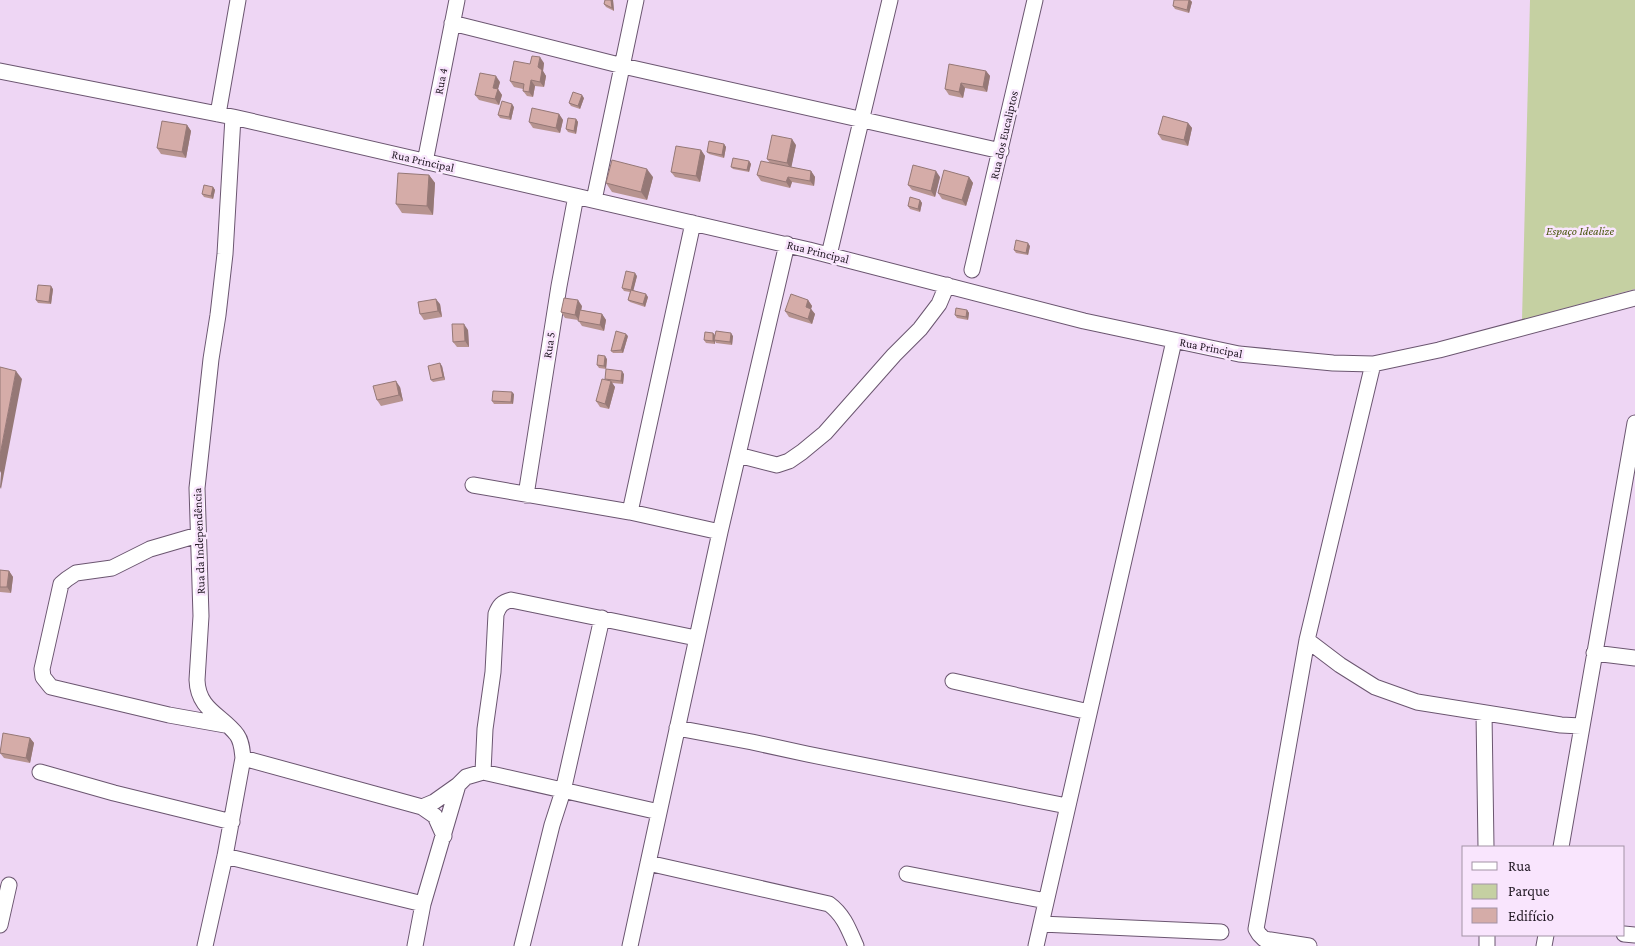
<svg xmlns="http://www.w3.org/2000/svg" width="1635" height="946" font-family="'Crimson Pro',serif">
<rect width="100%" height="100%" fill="#eed6f4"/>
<path fill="#c5d0a2" d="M1530,0H1635V289L1522,320Z"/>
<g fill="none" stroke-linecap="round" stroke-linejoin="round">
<g stroke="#6b5670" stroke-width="17">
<path id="minor" d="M452,23L623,66L1001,151
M0,71L233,117L809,250L1084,321L1239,354L1333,363L1373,364L1439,350L1635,298
M218,114L238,0
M425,162L457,0
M594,200L636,0
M829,255L890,0
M972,270L1035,0
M738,455L777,465L789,461L802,452L825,433L894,355L920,329L939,304L947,285
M473,485L630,512L720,532
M526,495L559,286L576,196
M630,512L693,223
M198,535L150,549L112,568L76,573L67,579L61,584L42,669L43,677L51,687L169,715L225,725
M1307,640L1340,665L1375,687L1417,702L1561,725L1581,726
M1594,653L1635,658
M953,681L1089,712
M1484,713L1486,847
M677,728L752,742L807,754L1067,806
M243,758L422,807L435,816L444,836
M40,772L114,793L232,822
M483,772L485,729L493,672L496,614C499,606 502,602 511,600L696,638
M422,807L434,802L458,785L466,777L483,772L659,812
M1561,847L1635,423
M225,856L423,904
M648,863L829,904C844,915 849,930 856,946
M907,874L1046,901
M1041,924L1221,932
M0,925L9,885
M1624,934L1635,935
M1487,935V946
M205,946L225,856L243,758C242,750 242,742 237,735C222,715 198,710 197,680L201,616L197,488L211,359L218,315L225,254L233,117
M415,946L423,904L458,785
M522,946L552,825L563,791L602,618
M630,946L720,532L787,244
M1036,946L1174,341
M1309,946L1264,939L1259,934L1256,929L1307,640L1373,364
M1544,946L1546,935"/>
</g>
<use href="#minor" stroke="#fff" stroke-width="15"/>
</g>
<path fill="#b79490" d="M605,0H613L614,11L606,7L604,4Z
M1189,0H1190L1192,2L1189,13L1175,9L1173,6Z
M544,63L543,71L546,76L544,87L535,86L533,97L527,96L523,91V89L514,87L510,81L530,64Z
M986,71L990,76L987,92L965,88L963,98L949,95L945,89Z
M500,82L498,89L502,95L499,105L479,100L475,95Z
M584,98L580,109L571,106L569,103Z
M514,107L511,120L500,118L498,115Z
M559,114L563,120L560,133L533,128L529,122Z
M576,119L578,122L576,134L568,132L566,129Z
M1188,123L1192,128L1188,146L1162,140L1158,134Z
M187,125L191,131L186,158L161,154L157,148Z
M724,144L726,147L724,158L709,154L707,152Z
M796,145L791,167L811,171L815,177L814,186L792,182L790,188L761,181L757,175L770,163L767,159Z
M701,150L705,156L700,182L675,177L671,172Z
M749,161L751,164L749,172L733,169L731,167Z
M429,175L435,183L433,215L402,213L396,204Z
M653,177L647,200L612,192L606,183Z
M940,177L935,197L912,190L908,185Z
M969,177L973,183L966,206L942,199L938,193Z
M213,187L215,190L213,199L204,197L202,194Z
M920,200L922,203L920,212L910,209L908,206Z
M1030,246L1028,255L1016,253L1014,250Z
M637,276L633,290L648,297L645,307L630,302L628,300L630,292L624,291L622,288Z
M53,289L51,304L38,303L36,300Z
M808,300L812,306L811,309L815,314L812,324L789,317L785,311Z
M440,304L442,317L424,320L420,314Z
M582,306L581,310L602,314L606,320L604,331L582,326L578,320L565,318L561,312Z
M967,310L969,313L968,320L957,318L955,315Z
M468,330L469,347H457L453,342Z
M713,333L715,335L733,336L732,345L716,343L715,341V344L706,343L704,340Z
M628,336L623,353H613L611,351Z
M607,359L606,369L599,368L597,365Z
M442,366L445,380L433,382L431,380Z
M624,374L623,384L612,383L615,387L609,409L600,407L596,401L605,380Z
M400,387L403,401L381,406L377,400Z
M514,394L513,404H494L492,401Z
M0,570L9,571L13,577L11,593L0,592Z
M30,738L34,743L30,763L4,758L0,753V751Z"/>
<path fill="#957876" d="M611,0H613L614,11L612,8Z
M1189,0H1190L1192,2L1189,13L1187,10Z
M540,57L544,63L543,71L546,76L544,87L540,82L538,67Z
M986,71L990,76L987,92L983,87Z
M496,76L500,82L498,89L502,95L499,105L495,99L493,88Z
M531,80L535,86L533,97L529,92Z
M961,83L965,88L963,98L959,92Z
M582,95L584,98L580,109L578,106Z
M512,104L514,107L511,120L509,117Z
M559,114L563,120L560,133L556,128Z
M576,119L578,122L576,134L574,131Z
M1188,123L1192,128L1188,146L1184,140Z
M187,125L191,131L186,158L182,152Z
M792,139L796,145L791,169L787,163Z
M724,144L726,147L724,158L722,155Z
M701,150L705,156L700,182L696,176Z
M749,161L751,164L749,172L747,170Z
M647,169L653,177L647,200L641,192Z
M811,171L815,177L814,186L810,181Z
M936,171L940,177L935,197L931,191Z
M429,175L435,183L433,215L427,206Z
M788,177L792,182L790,188L786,182Z
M969,177L973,183L966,206L962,200Z
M213,187L215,190L213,199L211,196Z
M920,200L922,203L920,212L918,209Z
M1028,243L1030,246L1028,255L1026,253Z
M635,273L637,276L633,292L631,290Z
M51,286L53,289L51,304L49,302Z
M646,294L648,297L645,307L643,304Z
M436,299L440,304L442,317L438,311Z
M578,300L582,306L579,320L575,315Z
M808,300L812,306L811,309L815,314L812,324L808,319L806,307Z
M967,310L969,313L968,320L966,317Z
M602,314L606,320L604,331L600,325Z
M464,324L468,330L469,347L465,341Z
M713,333L715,336V344L713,341Z
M731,333L733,336L732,345L730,342Z
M626,334L628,336L623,353L621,350Z
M605,356L607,359L606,369L604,366Z
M440,363L442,366L445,380L443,377Z
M16,371L22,379L1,489L0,487L1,473L0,471V455Z
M622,371L624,374L623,384L621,381Z
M396,381L400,387L403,401L399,395Z
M611,381L615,387L609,409L605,404Z
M512,392L514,394L513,404L511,402Z
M9,571L13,577L11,593L7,587Z
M30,738L34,743L30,763L26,758Z"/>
<path fill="#d5aca8" stroke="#957876" d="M605,0H611L612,8L604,4Z
M1174,0H1189L1187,10L1173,6Z
M532,56L540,57L538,67L542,70L540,82L531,80L529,92L523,91L524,84L510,81L514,61L530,64Z
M949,64L986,71L983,87L961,83L959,92L945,89Z
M480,73L496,76L493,88L498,89L495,99L475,95Z
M573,92L582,95L578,106L569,103Z
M502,101L512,104L509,117L498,115Z
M532,108L559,114L556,128L529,122Z
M1163,116L1188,123L1184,140L1158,134Z
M568,118L576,119L574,131L566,129Z
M162,121L187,125L182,152L157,148Z
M772,135L792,139L787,163L767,159Z
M709,141L724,144L722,155L707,152Z
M676,146L701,150L696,176L671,172Z
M733,158L749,161L747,170L731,167Z
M612,160L647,169L641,192L606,183Z
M761,161L811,171L810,181L788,177L786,182L757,175Z
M913,165L936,171L931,191L908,185Z
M944,170L969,177L962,200L938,193Z
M398,173L429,175L427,206L396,204Z
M204,185L213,187L211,196L202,194Z
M910,197L920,200L918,209L908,206Z
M1016,240L1028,243L1026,253L1014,250Z
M626,271L635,273L631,290L622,288Z
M38,285L51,286L49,302L36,300Z
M631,290L646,294L643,304L628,300Z
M791,294L808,300L806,307L811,309L808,319L785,311Z
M564,298L578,300L575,315L561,312Z
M436,299L438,311L420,314L418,302Z
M956,308L967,310L966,317L955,315Z
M580,310L602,314L600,325L578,321Z
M452,324H464L465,341L453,342Z
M616,331L626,334L621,350L611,351Z
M716,331L731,333L730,342L714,340Z
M705,332L713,333V341L704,340Z
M598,355L605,356L604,366L597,365Z
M440,363L443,377L431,380L428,366Z
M0,367L16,371L0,455Z
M606,369L622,371L621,381L605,379Z
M602,379L611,381L605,404L596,401Z
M396,381L399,395L377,400L373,386Z
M493,391L512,392L511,402L492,401Z
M0,570L9,571L7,587H0Z
M3,733L30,738L26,758L0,753Z"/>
<g text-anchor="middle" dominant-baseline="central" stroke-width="5" stroke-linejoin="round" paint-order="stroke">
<g font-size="12" fill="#221924" stroke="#f9e5fd">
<text transform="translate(441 81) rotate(-79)">Rua 4</text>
<text transform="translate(1004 135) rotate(-77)">Rua dos Eucaliptos</text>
<text transform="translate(423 161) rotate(13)">Rua Principal</text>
<text transform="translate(818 252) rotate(14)">Rua Principal</text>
<text transform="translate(549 345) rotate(-81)">Rua 5</text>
<text transform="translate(1211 348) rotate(11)">Rua Principal</text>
<text transform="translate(199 541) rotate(-92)">Rua da Independência</text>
</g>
<g font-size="12" font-style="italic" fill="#4b570f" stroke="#f9e5fd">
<text x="1580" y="231">Espaço Idealize</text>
</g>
</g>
<rect x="1462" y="846" width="162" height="90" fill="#f9e5fd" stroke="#a393a6"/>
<rect x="1472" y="862" width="25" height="8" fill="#ffffff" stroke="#a393a6"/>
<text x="1508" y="871" font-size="15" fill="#221924">Rua</text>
<rect x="1472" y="884" width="25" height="15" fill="#c5d0a2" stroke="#a393a6"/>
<text x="1508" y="896" font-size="15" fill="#221924">Parque</text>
<rect x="1472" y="908" width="25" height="15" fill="#d5aca8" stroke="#a393a6"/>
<text x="1508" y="921" font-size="15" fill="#221924">Edifício</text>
</svg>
